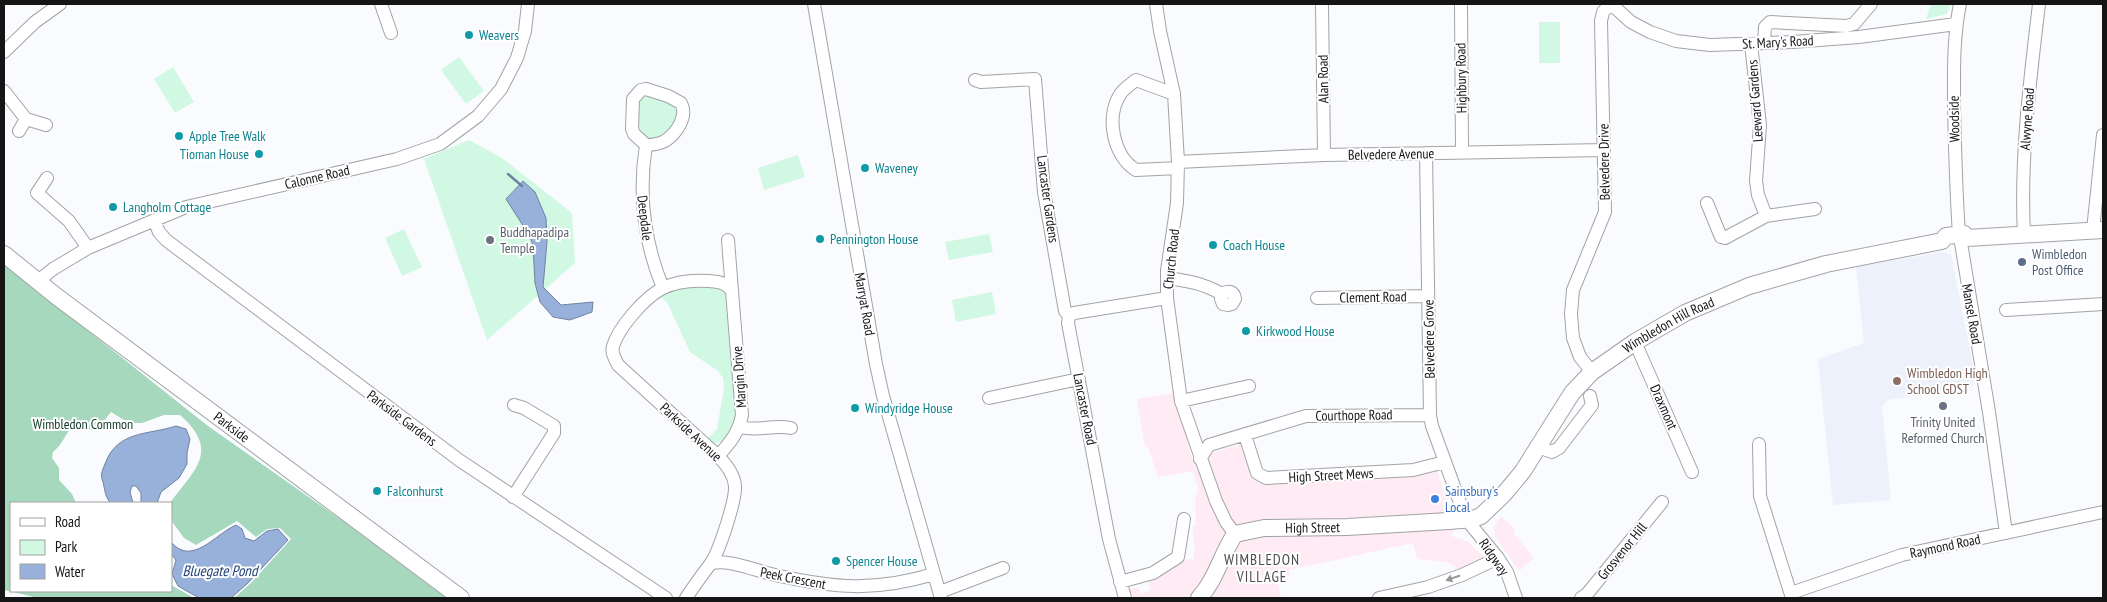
<svg xmlns="http://www.w3.org/2000/svg" width="2107" height="602" font-family="'PT Sans Narrow',sans-serif">
<rect width="100%" height="100%" fill="#fafbfe"/>
<path fill="#ffebf4" d="M1174,393L1192,459L1245,443L1249,474L1268,484L1436,466L1455,529L1451,536L1467,541L1486,559L1455,571V566L1446,562L1417,559L1413,543L1289,570L1290,575L1277,579L1281,598H1130L1128,590L1138,587L1140,594L1151,590L1147,580L1182,560L1193,559L1195,543L1193,542V526H1196L1195,500L1198,489L1193,471L1158,477L1148,447H1145L1137,399Z
M1501,516L1515,529L1513,532L1534,558L1519,571L1495,537L1494,526Z"/>
<path fill="#edf1fb" d="M1942,252L1951,254L1975,376L1973,386L1888,400L1882,406L1891,500L1833,505L1818,359L1864,343L1856,267Z"/>
<path fill="#d1f8e2" d="M1931,4H1951L1947,14L1926,19Z
M1539,22H1560V63H1539Z
M459,57L484,91L466,104L441,70Z
M173,67L194,102L175,113L154,79Z
M648,92L676,105L678,119C667,133 665,140 646,139L635,128L636,100Z
M469,140L502,158L572,213L575,263L487,340L424,159Z
M798,155L805,177L764,190L758,168Z
M404,229L422,267L402,276L385,238Z
M989,234L993,252L949,260L945,242Z
M687,286L723,288L728,292L736,421C730,433 726,442 712,444L708,438L717,429L724,388L723,378L718,371L690,352L667,302L662,298L654,299L659,295Z
M992,292L996,314L956,322L952,300Z"/>
<path fill="#a5d8bd" d="M4,264L208,426L347,524L446,598H234L252,582L291,539L280,528L267,529L256,537L237,521L196,545L184,538L173,523L170,503C194,470 221,451 180,415H164L142,423H129L111,412L96,431L89,429L80,421C66,428 65,443 53,452L52,458L59,468V480L72,494L76,503H11V591H171V585L194,598H38L4,590Z"/>
<path fill="#97b1da" stroke="#70829f" d="M523,181L535,192L546,218L547,242L543,287L561,305L593,302L592,312L570,320L553,317L540,302L535,283L533,245L529,235L506,199Z
M176,426L186,429L190,439L187,453V464L179,478L161,492L157,503H141V493L136,486H132L130,492L133,503H111C105,498 105,490 103,482C100,475 102,471 105,464C117,430 149,435 176,426Z
M236,525L242,529L245,538L254,541L267,531L278,529L288,540L248,583L231,598H199L178,586L172,574L176,560L171,554V542C192,567 215,534 236,525Z"/>
<g fill="none" stroke-linecap="round" stroke-linejoin="round">
<path stroke="#70829f" stroke-width="2.5" d="M508,174L522,186"/>
<g stroke="#a2a3a6" stroke-width="14">
<path id="minor" d="M381,4L391,33
M814,4L876,364L883,396L941,598
M1156,4L1160,31L1174,94L1178,162L1177,203L1167,271V298L1181,401L1216,501L1226,522L1235,534
M1322,4L1324,155
M1461,4L1462,152
M1611,4L1631,22L1650,32L1676,41L1710,45L1792,42L1859,37L1956,24
M1764,43L1765,27L1770,22L1846,26L1854,24L1871,4
M1751,44L1760,125L1756,181L1758,195L1766,216
M4,52L35,22L60,4
M975,80L981,82L1035,79L1044,192L1065,311L1069,316
M646,89L668,96L681,103C688,116 677,133 665,141C659,144 652,145 646,145L634,134L632,129L633,99L641,90Z
M4,91L26,119L19,131
M1174,94L1136,80C1131,84 1125,88 1121,93C1105,116 1113,156 1136,170L1178,168
M26,119L46,125
M646,145C638,195 644,242 663,288
M1426,153L1430,415L1432,426L1466,519L1498,558L1507,572L1516,598
M1178,162L1324,155L1603,150
M47,178L37,193L69,221L88,248
M1707,203L1721,237L1725,238L1766,216L1815,209
M154,220L159,232L166,240L459,460L666,598
M2093,230L2103,135
M1959,234C1956,192 1955,150 1954,107C1954,72 1953,38 1960,4
M2024,235C2020,158 2030,80 2039,4
M728,240L732,291
M1961,243L1989,412L2006,533
M1167,278C1189,281 1202,283 1222,294L1221,299L1223,304L1228,305L1232,304L1235,299C1234,291 1228,290 1222,294
M38,281L53,269L88,248L186,207L397,159L440,144L478,116L501,89L517,58L525,31L528,4
M1317,298L1428,296
M2006,310L2103,304
M1069,316L1068,323L1109,539L1125,598
M1069,316L1074,313L1167,298
M1635,342L1692,472
M1592,372L1580,357L1573,338L1571,314L1573,290L1605,212L1601,21L1603,12L1610,4
M989,398L1079,379
M1181,401L1249,386
M740,427C760,432 772,424 791,428
M1245,435L1257,473L1266,478L1413,470L1445,462
M1759,444L1760,496L1792,598
M1538,447L1552,452L1559,448L1592,405L1590,396
M1200,459L1209,445L1306,416L1430,415
M513,497L554,433V426L524,408L514,405
M712,563C729,559 757,571 775,575C835,588 874,592 934,574
M1120,582L1153,573L1178,557L1184,519
M940,592L1003,568
M1791,593L1902,555L2103,512
M686,598C694,586 702,575 711,563C719,552 736,500 735,486C734,474 726,464 718,456L618,365C615,359 611,353 613,346C619,327 645,297 663,288C677,281 694,280 709,281C719,282 726,282 732,291L742,415C739,432 730,443 718,456
M1379,598L1428,587L1462,575L1498,558
M1581,598L1587,594L1662,502"/>
</g>
<g stroke="#a2a3a6" stroke-width="18">
<g id="major">
<path id="s1" d="M4,254L56,296L461,598"/>
<path id="s2" d="M1199,598C1216,580 1221,555 1235,534L1264,528L1347,527L1449,521L1473,519L1481,516L1504,494L1523,471L1572,393L1592,372L1635,342L1685,313L1749,286L1826,264L1942,241L1946,236L1964,234L1967,238L2103,230"/>
</g>
</g>
<use href="#minor" stroke="#fff" stroke-width="12"/>
<use href="#major" stroke="#fff" stroke-width="16"/>
</g>
<defs><path id="oneway-solid" d="M-6-.8H1V-3.2L6.5 0L1 3.2V.8H-6Z" transform="scale(1.25)"/></defs>
<use fill="#969696" href="#oneway-solid" transform="translate(1453 578) rotate(161)"/>
<g fill="#0f9aa8" stroke="#fff" stroke-width="2">
<circle cx="469" cy="35" r="5"/>
<circle cx="179" cy="136" r="5"/>
<circle cx="259" cy="154" r="5"/>
<circle cx="865" cy="168" r="5"/>
<circle cx="113" cy="207" r="5"/>
<circle cx="820" cy="239" r="5"/>
<circle cx="1213" cy="245" r="5"/>
<circle cx="1246" cy="331" r="5"/>
<circle cx="855" cy="408" r="5"/>
<circle cx="377" cy="491" r="5"/>
<circle cx="836" cy="561" r="5"/>
</g>
<g fill="#6b7280" stroke="#fff" stroke-width="2">
<circle cx="490" cy="240" r="5"/>
<circle cx="1943" cy="406" r="5"/>
</g>
<circle fill="#5c6f8a" stroke="#fff" stroke-width="2" cx="2022" cy="262" r="5"/>
<circle fill="#8d6e63" stroke="#fff" stroke-width="2" cx="1897" cy="381" r="5"/>
<circle fill="#3f7fe0" stroke="#fff" stroke-width="2" cx="1435" cy="499" r="5"/>
<g text-anchor="middle" dominant-baseline="central" stroke-width="4" stroke-linejoin="round" paint-order="stroke">
<g font-size="14" fill="#0d838f" stroke="#fff" text-anchor="start">
<text x="479" y="35">Weavers</text>
<text x="189" y="136">Apple Tree Walk</text>
<text x="249" y="154" text-anchor="end">Tioman House</text>
<text x="875" y="168">Waveney</text>
<text x="123" y="207">Langholm Cottage</text>
<text x="830" y="239">Pennington House</text>
<text x="1223" y="245">Coach House</text>
<text x="1256" y="331">Kirkwood House</text>
<text x="865" y="408">Windyridge House</text>
<text x="387" y="491">Falconhurst</text>
<text x="846" y="561">Spencer House</text>
</g>
<g font-size="14" fill="#151516" stroke="#fff">
<text transform="translate(1778 42) rotate(-3)">St. Mary's Road</text>
<text transform="translate(1461 78) rotate(-91)">Highbury Road</text>
<text transform="translate(1323 79) rotate(-91)">Alan Road</text>
<text transform="translate(1755 101) rotate(-94)">Leeward Gardens</text>
<text transform="translate(1954 119) rotate(-91)">Woodside</text>
<text transform="translate(2027 119) rotate(-86)">Alwyne Road</text>
<text transform="translate(1391 154) rotate(-1)">Belvedere Avenue</text>
<text transform="translate(1604 162) rotate(-91)">Belvedere Drive</text>
<text transform="translate(317 177) rotate(-13)">Calonne Road</text>
<text transform="translate(1048 199) rotate(82)">Lancaster Gardens</text>
<text transform="translate(645 218) rotate(83)">Deepdale</text>
<text transform="translate(1171 259) rotate(-84)">Church Road</text>
<text transform="translate(1373 297) rotate(-1)">Clement Road</text>
<text transform="translate(865 304) rotate(80)">Marryat Road</text>
<text transform="translate(1972 314) rotate(80)">Mansel Road</text>
<text stroke="none"><textPath href="#s2" startOffset="594">Wimbledon Hill Road</textPath></text>
<text transform="translate(1429 339) rotate(-91)">Belvedere Grove</text>
<text transform="translate(739 377) rotate(-94)">Margin Drive</text>
<text transform="translate(1664 407) rotate(66)">Draxmont</text>
<text transform="translate(1085 409) rotate(79)">Lancaster Road</text>
<text transform="translate(1354 415) rotate(-1)">Courthope Road</text>
<text transform="translate(402 418) rotate(37)">Parkside Gardens</text>
<text stroke="none"><textPath href="#s1" startOffset="286">Parkside</textPath></text>
<text transform="translate(691 432) rotate(43)">Parkside Avenue</text>
<text transform="translate(1331 475) rotate(-3)">High Street Mews</text>
<text stroke="none"><textPath href="#s2" startOffset="152">High Street</textPath></text>
<text transform="translate(1945 546) rotate(-12)">Raymond Road</text>
<text transform="translate(1622 551) rotate(-51)">Grosvenor Hill</text>
<text transform="translate(1494 557) rotate(55)">Ridgway</text>
<text transform="translate(793 578) rotate(11)">Peek Crescent</text>
</g>
<g font-size="14" fill="#5b616d" stroke="#fff" text-anchor="start">
<text x="500" y="232">Buddhapadipa<tspan x="500" dy="16">Temple</tspan></text>
<text x="1943" y="422" text-anchor="middle">Trinity United<tspan x="1943" dy="16">Reformed Church</tspan></text>
</g>
<g font-size="14" fill="#4e5e75" stroke="#fff" text-anchor="start">
<text x="2032" y="254">Wimbledon<tspan x="2032" dy="16">Post Office</tspan></text>
</g>
<g font-size="14" fill="#785e54" stroke="#fff" text-anchor="start">
<text x="1907" y="373">Wimbledon High<tspan x="1907" dy="16">School GDST</tspan></text>
</g>
<g font-size="14" fill="#0f3926" stroke="#fff">
<text x="83" y="424">Wimbledon Common</text>
</g>
<g font-size="14" fill="#366cbe" stroke="#fff" text-anchor="start">
<text x="1445" y="491">Sainsbury's<tspan x="1445" dy="16">Local</tspan></text>
</g>
<g font-size="15" letter-spacing="1" fill="#4c4d4f" stroke="#fff">
<text x="1262" y="559">WIMBLEDON<tspan x="1262" dy="17">VILLAGE</tspan></text>
</g>
<g font-size="15" font-style="italic" fill="#234377" stroke="#fff">
<text x="220" y="570">Bluegate Pond</text>
</g>
</g>
<rect width="2107" height="602" fill="none" stroke="#151516" stroke-width="10"/>
<rect x="10" y="502" width="162" height="90" fill="#ffffff" stroke="#a1a1a2"/>
<rect x="20" y="518" width="25" height="8" fill="#ffffff" stroke="#a1a1a2"/>
<text x="55" y="527" font-size="15" fill="#151516">Road</text>
<rect x="20" y="540" width="25" height="15" fill="#d1f8e2" stroke="#a1a1a2"/>
<text x="55" y="552" font-size="15" fill="#151516">Park</text>
<rect x="20" y="564" width="25" height="15" fill="#97b1da" stroke="#a1a1a2"/>
<text x="55" y="577" font-size="15" fill="#151516">Water</text>
</svg>
